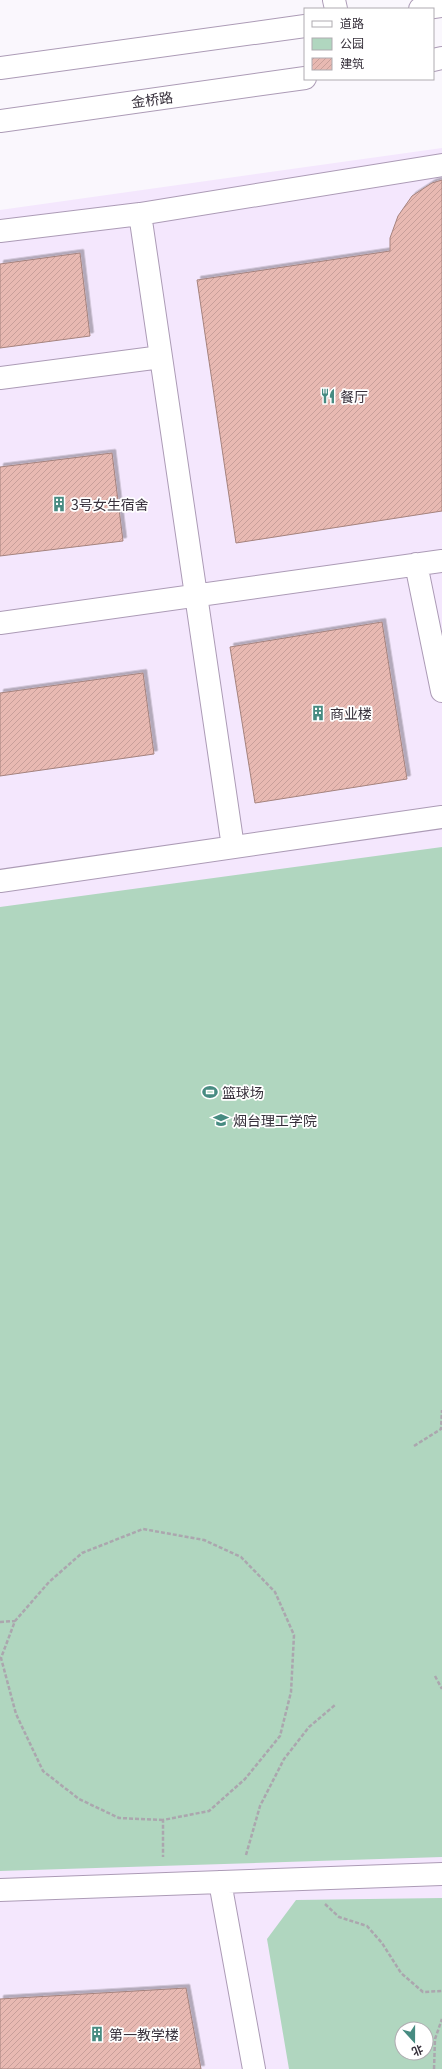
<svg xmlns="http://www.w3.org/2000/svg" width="442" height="2069" font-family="Georgia,'Noto Sans SC',serif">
<defs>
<pattern id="building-hatch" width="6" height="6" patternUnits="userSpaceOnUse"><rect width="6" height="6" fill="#e8b9b2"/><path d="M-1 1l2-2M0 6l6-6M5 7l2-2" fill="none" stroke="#c89f9a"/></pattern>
<filter id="shadow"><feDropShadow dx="3.5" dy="-3.5" stdDeviation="0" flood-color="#0004"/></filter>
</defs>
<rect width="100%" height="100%" fill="#faf7fd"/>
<path fill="#f4e7fd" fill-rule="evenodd" d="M442,148V2069H0V210ZM402,2029H426V2053H402Z"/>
<path fill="#b0d6bf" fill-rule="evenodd" d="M442,847V1857L0,1871V907Z
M442,1898V2069H289L267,1939L296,1900ZM402,2029H426V2053H402Z"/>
<path fill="url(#building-hatch)" stroke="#a5837e" filter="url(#shadow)" d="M442,180V511L236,543L197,280L390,251V238L398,216L412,196L432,183Z
M80,253L90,336L0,348V264Z
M112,453L123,541L0,556V467Z
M382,622L407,779L255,803L230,647Z
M143,673L154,754L0,776V693Z
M186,1988L201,2069H0V1999Z"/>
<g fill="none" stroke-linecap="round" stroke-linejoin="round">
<g stroke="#ac9bb6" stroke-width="24">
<path id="minor" d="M334,0L336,9
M140,214L233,847
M0,231L140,214L442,165
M0,378L161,357
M416,564L442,691
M0,623L442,561
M0,881L442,817
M220,1882L254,2069
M0,1890L442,1874"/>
</g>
<g stroke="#ac9bb6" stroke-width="24">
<path id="tertiary" d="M420,9L442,6
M433,60L442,58
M0,68L305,26
M0,121L305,78"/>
</g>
<path stroke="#aba6ae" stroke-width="2.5" stroke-dasharray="4 2" stroke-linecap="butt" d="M414,1446L441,1429L442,1410
M0,1622L15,1621
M435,1676L442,1689
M163,1820L119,1818L79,1799L43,1771L16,1714L1,1658L15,1621L49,1582L82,1553L143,1529L204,1540L241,1557L275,1592L294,1635L291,1692L280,1736L245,1779L209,1811L163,1820V1857
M246,1855L260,1806L284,1759L309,1727L335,1705
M325,1904L339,1917L367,1926L382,1943L401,1973L423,1992L442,1991
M434,2069L435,2039L442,2019"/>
<use href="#minor" stroke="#fff" stroke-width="22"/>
<use href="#tertiary" stroke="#fff" stroke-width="22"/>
</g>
<defs>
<g id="restaurant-bare" transform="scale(1.2)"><path d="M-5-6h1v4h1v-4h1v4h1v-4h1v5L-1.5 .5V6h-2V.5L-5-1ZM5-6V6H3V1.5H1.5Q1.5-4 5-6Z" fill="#478b81" stroke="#fff" stroke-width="2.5" paint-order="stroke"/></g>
<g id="building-bare" transform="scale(1.2)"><path d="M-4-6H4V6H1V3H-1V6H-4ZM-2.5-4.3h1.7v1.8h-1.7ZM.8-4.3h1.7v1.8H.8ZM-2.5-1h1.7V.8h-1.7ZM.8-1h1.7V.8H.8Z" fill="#478b81" stroke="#fff" stroke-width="2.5" paint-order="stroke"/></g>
<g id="stadium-bare" transform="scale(1.2)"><path d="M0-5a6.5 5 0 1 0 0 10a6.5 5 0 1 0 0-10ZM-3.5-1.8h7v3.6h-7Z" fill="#478b81" stroke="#fff" stroke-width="2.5" paint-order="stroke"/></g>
<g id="university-bare" transform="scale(1.2)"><path d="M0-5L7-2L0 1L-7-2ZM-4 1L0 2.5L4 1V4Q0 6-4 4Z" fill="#478b81" stroke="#fff" stroke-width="2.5" paint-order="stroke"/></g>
</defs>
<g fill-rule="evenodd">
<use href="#restaurant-bare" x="328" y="396"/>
<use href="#building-bare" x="59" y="504"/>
<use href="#building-bare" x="318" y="713"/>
<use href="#stadium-bare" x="210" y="1092"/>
<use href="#university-bare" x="221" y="1120"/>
<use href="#building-bare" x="97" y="2034"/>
</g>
<g text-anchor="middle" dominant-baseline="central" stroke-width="3.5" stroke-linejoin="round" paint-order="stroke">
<g font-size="14" fill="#37303b" stroke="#fff">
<text transform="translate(152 99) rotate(-8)">金桥路</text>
</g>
<g font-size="14" fill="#37303b" stroke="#fff" text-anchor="start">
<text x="340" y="396">餐厅</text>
<text x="71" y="504">3号女生宿舍</text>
<text x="330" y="713">商业楼</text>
<text x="222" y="1092">篮球场</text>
<text x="233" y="1120">烟台理工学院</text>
<text x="109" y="2034">第一教学楼</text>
</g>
</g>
<rect x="304" y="8" width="130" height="72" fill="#ffffff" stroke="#afacb1"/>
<rect x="312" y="21" width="20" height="6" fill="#ffffff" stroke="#afacb1"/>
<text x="340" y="28" font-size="12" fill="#37303b">道路</text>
<rect x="312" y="38" width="20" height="12" fill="#b0d6bf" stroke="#afacb1"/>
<text x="340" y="48" font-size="12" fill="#37303b">公园</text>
<rect x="312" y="58" width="20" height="12" fill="url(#building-hatch)" stroke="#afacb1"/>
<text x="340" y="68" font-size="12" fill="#37303b">建筑</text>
<g transform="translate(414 2041) rotate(159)"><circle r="19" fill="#ffffff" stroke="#afacb1"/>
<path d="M0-3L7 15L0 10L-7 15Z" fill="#478b81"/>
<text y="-6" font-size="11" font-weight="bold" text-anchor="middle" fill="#37303b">北</text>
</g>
</svg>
